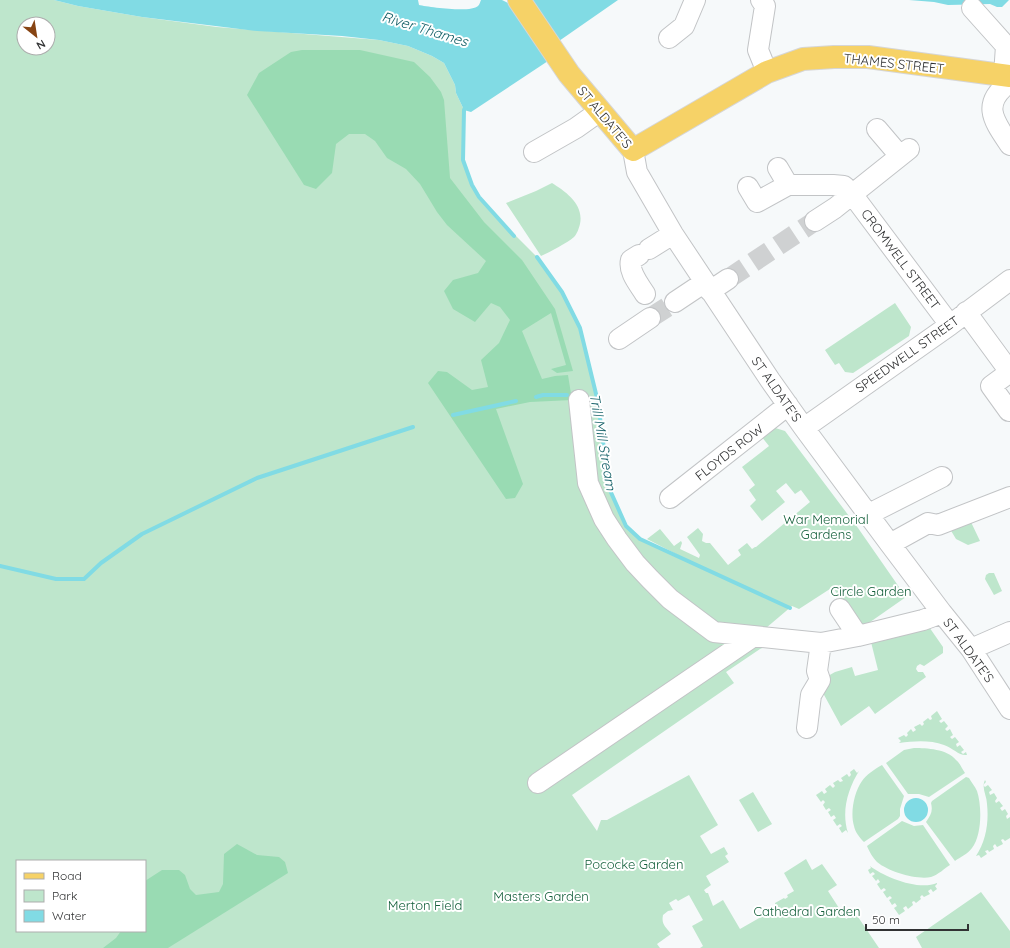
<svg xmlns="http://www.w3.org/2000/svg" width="1010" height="948" font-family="Quicksand,sans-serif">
<rect width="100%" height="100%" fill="#f6f9fa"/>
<path fill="#bee6cc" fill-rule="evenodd" d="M0,0H54L78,6L142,17L217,27L379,40L408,46L432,56L444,63L455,85L456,93L464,110L463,160L472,185L479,197L503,223L537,257L562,292L580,328L598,402L609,488L626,526L640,539L709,571L647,539L660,529L674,546L681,541L682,543L680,549L699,558L700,555L687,537L698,528L703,534L702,541L706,543H710L728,565L741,555L738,550L747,543L752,549L755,547H756L810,502L801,490L795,494L786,483L776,491L785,502L762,521L750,506L756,500L749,490L755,485L742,467L769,446L761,436L772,427L785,431L858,528L906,597L863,627L855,625L833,587L799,609L792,606L766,628L771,644L760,649L726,672L734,683L572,795L597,831L601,820H607L689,775L718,825L700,836L711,854L724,847L728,854L725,856L729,862L706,876L711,885L704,890L706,893H708L713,906L723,900L740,929L775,909V903L784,898L785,899L788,897L787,895L794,891L784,873L806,859L812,870L822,864L837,885L828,891L846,919L856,914L879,948H700L703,946L692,926L703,920L689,895L678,901L676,899L669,903L673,910L668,911L663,915C661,925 666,927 671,934L657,944L660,948H0ZM24,24H48V48H24ZM17,861H145V931H17Z
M552,183C566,192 584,204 580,224C579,228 577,234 574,237C567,243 550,252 541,256L506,203L536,191Z
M895,303L911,327L909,336L853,373L845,372L839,363L835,365L825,350Z
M970,520L980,541L968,545L956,539L950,529Z
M989,573H994L1002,591L994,595L985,579L986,575Z
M927,624L943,647V653L924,666L920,664L917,666L916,669L918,672H923L926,677L875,714L869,706L841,726L823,693L828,676L835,672L852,667L855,676L878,670L870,638Z
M937,711L942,719L939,721L941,723L944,721L948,726L945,729L947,731L950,729L953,735L950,737L952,739L955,737L959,742L956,744L957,747L960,745L964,750L961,752L963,754L966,752L967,755C959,756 953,748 944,745C930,740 915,741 899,743L901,741L898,738L904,735L906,737L908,735L907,733L911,729L913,732L916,730L914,727L920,724L922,726L924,724L923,722L928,718L930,720L932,719L931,716Z
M914,748C927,748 947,749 956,760C960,763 962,769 965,773L929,797L919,794H908L886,763L904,750Z
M882,765L904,796L900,809V816L898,819L864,842C860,838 855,832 854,826C850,813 854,792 862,781C866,775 875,769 882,765Z
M854,769L857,773L859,771C848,789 841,811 848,833L846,830L842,833L839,828L842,826L840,824L837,826L833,820L836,818L834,815L831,817L828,812L831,810L829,808L826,810L823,805L825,802L823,800L821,802L816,795L822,791L824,794L827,792L825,789L830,785L833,788L835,786L833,783L838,780L840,782L843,781L841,778L847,774L849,777L851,775L850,772Z
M966,777L969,778C971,782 975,786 977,791C982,806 982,835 972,848C968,854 960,857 955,861L926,822C931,815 933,811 931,803L932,801Z
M985,780L986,782L983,785L985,787L988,785L992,790L989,792L990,795L994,793L997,798L995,801L996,803L999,801L1003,806L1000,808L1002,811L1005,809L1008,814L1006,816L1007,819L1010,817V838L1005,841L1003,839L1001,840L1003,844L997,847L995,844L993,846L994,849L989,852L988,850L985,851L987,854L981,858L979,855L976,856C986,841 989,822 987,804C987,796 981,788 985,780Z
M753,792L772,824L758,832L739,800Z
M902,821L914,826L923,825L950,865C945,868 938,875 931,877C917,880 889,872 877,862C873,858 869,851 867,846Z
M870,866C884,877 919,891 937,883V884L935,886L937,889L933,892L931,889L928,891L930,894L924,897L922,895L920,897L921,899L916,903L914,901L912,902L913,905L908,909L906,906L903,908L905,911L899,915L894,908L897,906L895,903L892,905L889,900L892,898L890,896L887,898L883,892L886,890L884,888L881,890L877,884L880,882L878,879L876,881L872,876L875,874L873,872L870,874L868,870L871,868Z
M981,892L1010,931V948H922L916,937Z"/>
<path fill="#99dbb3" d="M302,50H360L414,62L430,77L441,92L444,100L450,178L484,222L522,260L555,309L573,371L557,373L551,369L566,365L551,313L522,331L542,379L555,376L568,375L572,400L530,402L496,409L523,484L515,498L506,499L428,383L438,371L447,372L472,390L488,387L481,360L499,343L510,320L500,307L491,303L475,322L453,309L444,291L453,280L478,273L486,261L447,225L437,212L420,184L406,169L387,158L375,141L365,134H349L336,144L332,173L316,189L304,185L247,95L259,73L291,52Z
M237,844L257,855L279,857L285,862L288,873L168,948H103L116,938L121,931H145V881L162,870H179L185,875L190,889L196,895L219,892L223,884L224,854Z"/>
<path fill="#81dbe4" d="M54,0H418L419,5C429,7 471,13 478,6C480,4 480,2 481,0H502L510,4L520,0H618L559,41L548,61L471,112L464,110L456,93L455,85L444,63L432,56L408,46L379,40L342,36L257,31L142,17L78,6Z
M909,0H1009L1002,7H997L990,4L948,5L934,2Z
M904 810a12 12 0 1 1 24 0a12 12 0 1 1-24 0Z"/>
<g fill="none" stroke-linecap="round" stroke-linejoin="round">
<path stroke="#81dbe4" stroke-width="4" d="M466,106L464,110L463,160L472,185L479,197L514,236
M537,257L562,292L580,328L598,402L609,488L626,526L640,539L790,608
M536,397L543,395H567
M453,415L516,401
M0,566L56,579H84L101,563L142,534L257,478L413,427"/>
<path stroke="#cfd1d2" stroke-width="20" stroke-dasharray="20 10" stroke-linecap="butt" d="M728,279L815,221
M650,318L675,302"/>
<g stroke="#c2c4c6" stroke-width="22">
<path id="minor" d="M761,0L765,6L758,50L767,72
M972,8L1006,46L1004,75
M669,38L684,26L695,0
M1010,82C980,104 994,121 1010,145
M877,129L900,156
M633,150L637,172L673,234L770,380L804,428L890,544L942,613L971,649L1010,709
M534,152L576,128L600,111
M778,168L788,185
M748,187L757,202L788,185H833L844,186L852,194L950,325
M815,221L835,208L909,149
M649,249L673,234
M639,255L631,260C628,272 639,284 645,294
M710,291L728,279
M675,302L705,282
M966,312L1010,372
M619,339L650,318
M579,400L588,483L604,519L617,539L635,563L650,579L670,599L714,632L821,643L858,636L923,620L942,613
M1009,411L991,386L1010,372
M804,428L950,325L1010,280
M670,498L788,405
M869,514L942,477
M890,544L928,523L938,525L1010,497
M840,609L858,636
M971,649L1010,632
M807,728L811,695L820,680L817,671L821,643
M538,783L754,636"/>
</g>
<g stroke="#d6d6d6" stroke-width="24">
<path id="major" d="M519,0L569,74L633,150L767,72L803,59L834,57H868L1010,76"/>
</g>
<use href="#minor" stroke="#fff" stroke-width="20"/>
<use href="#major" stroke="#f6d267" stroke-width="22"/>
</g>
<g text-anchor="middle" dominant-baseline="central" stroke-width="4" stroke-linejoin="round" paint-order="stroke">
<g font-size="13" fill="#313233" stroke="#fff">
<text transform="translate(894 63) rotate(6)">THAMES STREET</text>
<text transform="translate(605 117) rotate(50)">ST ALDATE'S</text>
<text transform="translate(901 259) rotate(53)">CROMWELL STREET</text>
<text transform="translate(907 354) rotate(-35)">SPEEDWELL STREET</text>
<text transform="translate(777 389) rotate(55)">ST ALDATE'S</text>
<text transform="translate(729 452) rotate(-38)">FLOYDS ROW</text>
<text transform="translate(969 650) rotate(54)">ST ALDATE'S</text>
</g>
<g font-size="13" fill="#15603c" stroke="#fff">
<text x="826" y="519">War Memorial<tspan x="826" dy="15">Gardens</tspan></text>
<text x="871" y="591">Circle Garden</text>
<text x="634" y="864">Pococke Garden</text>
<text x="541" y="896">Masters Garden</text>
<text x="425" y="905">Merton Field</text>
<text x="807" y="911">Cathedral Garden</text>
</g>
<g font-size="14" font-style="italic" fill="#125f66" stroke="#fff">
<text transform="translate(425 29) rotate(17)">River Thames</text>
<text transform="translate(603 442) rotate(80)">Trill Mill Stream</text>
</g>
</g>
<rect x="16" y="860" width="130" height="72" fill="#ffffff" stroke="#adadad"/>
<rect x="24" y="873" width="20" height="6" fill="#f6d267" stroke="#adadad"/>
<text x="52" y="880" font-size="12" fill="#313233">Road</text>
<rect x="24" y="890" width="20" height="12" fill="#bee6cc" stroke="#adadad"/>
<text x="52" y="900" font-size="12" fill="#313233">Park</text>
<rect x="24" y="910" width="20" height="12" fill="#81dbe4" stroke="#adadad"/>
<text x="52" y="920" font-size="12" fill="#313233">Water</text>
<g transform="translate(36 36) rotate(150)"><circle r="19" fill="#ffffff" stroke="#adadad"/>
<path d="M0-3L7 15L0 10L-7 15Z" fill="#874413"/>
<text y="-6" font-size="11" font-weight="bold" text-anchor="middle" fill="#313233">N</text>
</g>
<path d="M866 924v6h102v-6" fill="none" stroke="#313233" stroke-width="2"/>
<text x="872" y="924" font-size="12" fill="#313233" stroke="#ffffff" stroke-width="3" paint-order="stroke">50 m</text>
</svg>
